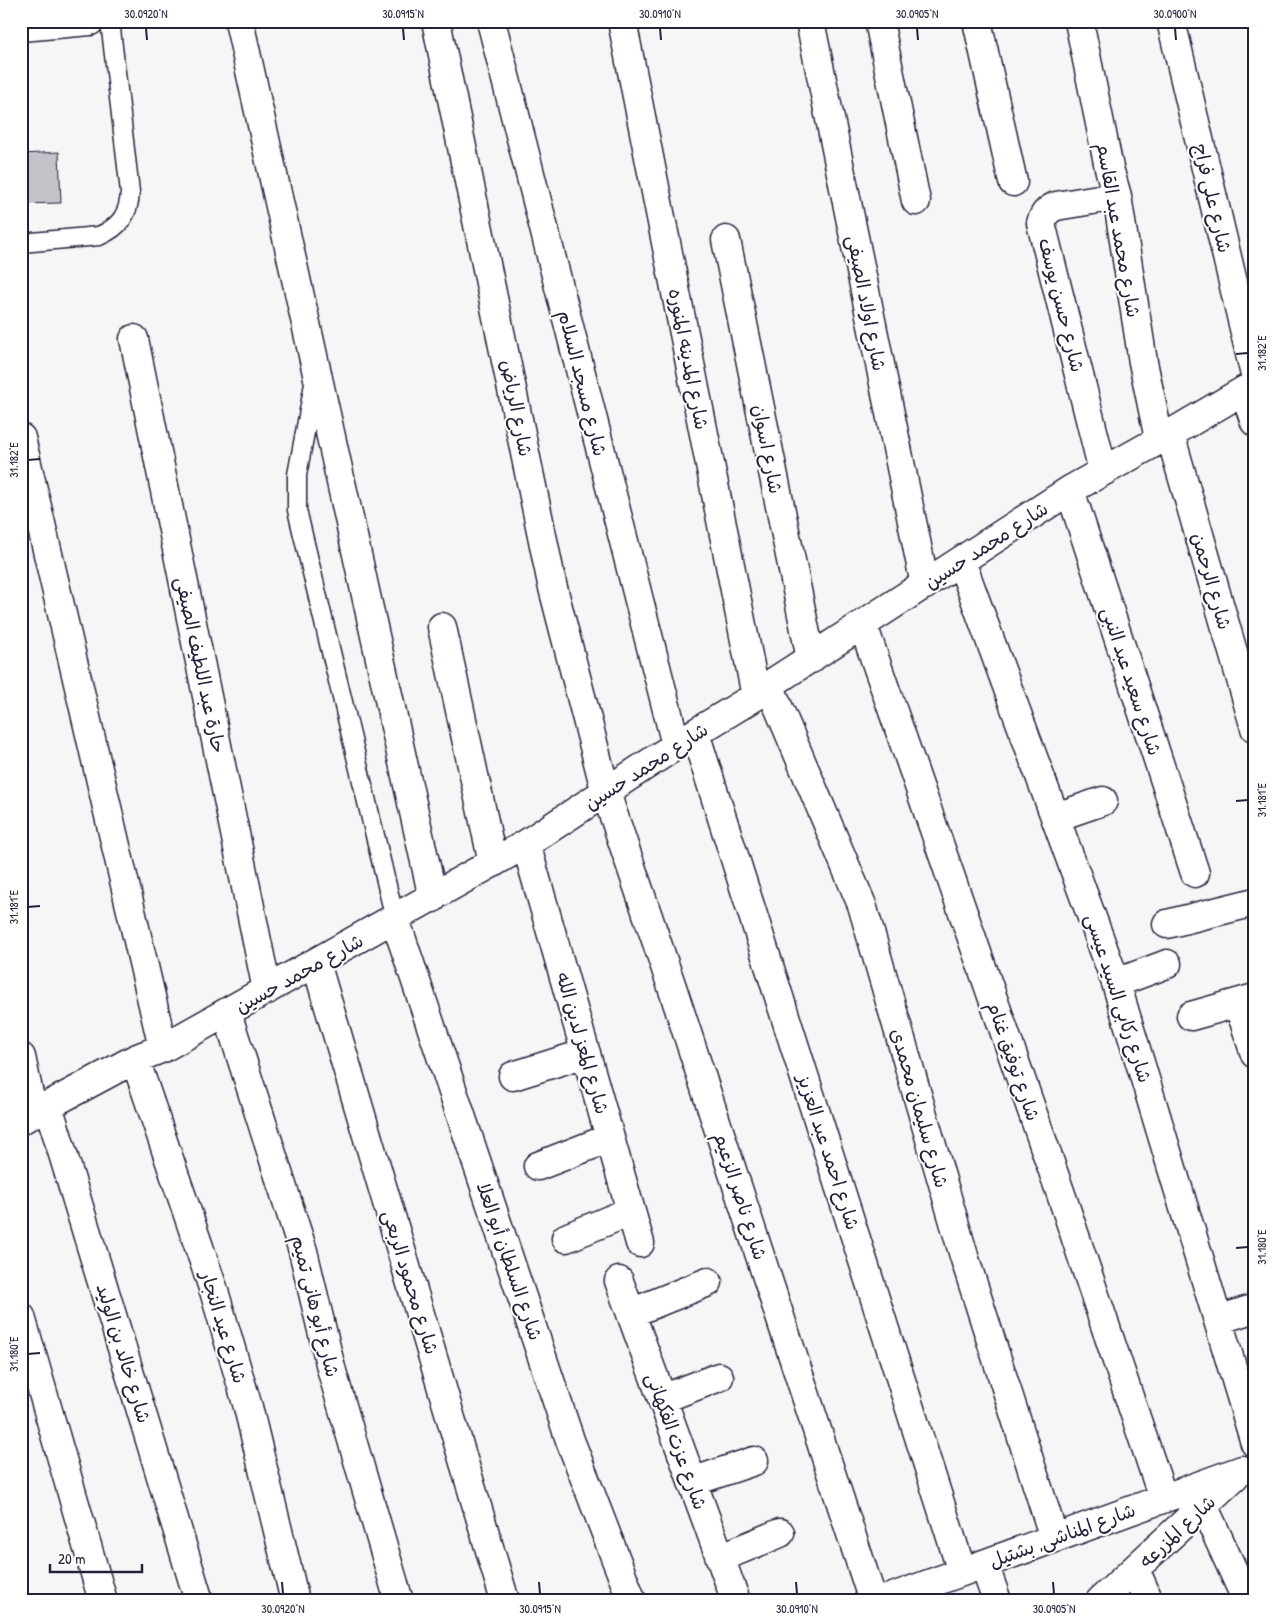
<svg xmlns="http://www.w3.org/2000/svg" width="1276" height="1622" font-family="'Patrick Hand','Playpen Sans Arabic',sans-serif">
<rect width="100%" height="100%" fill="#f6f6f7"/>
<filter id="ink" filterUnits="userSpaceOnUse"><feTurbulence type="fractalNoise" baseFrequency=".02" numOctaves="2"/><feDisplacementMap in="SourceGraphic" scale="10" xChannelSelector="R" yChannelSelector="G"/><feConvolveMatrix kernelMatrix="1 2 1 2 8 2 1 2 1" color-interpolation-filters="sRGB"/></filter>
<g filter="url(#ink)">
<path fill="#c2c2c9" stroke="#22223b" d="M59,152L61,203L21,204V154Z
M21,731H22L30,767H21Z"/>
<g fill="none" stroke-linecap="round" stroke-linejoin="round">
<g stroke="#22223b" stroke-width="21">
<path id="service" d="M21,243L99,236C120,227 129,214 130,192L110,21
M314,384L297,475V510L395,919"/>
</g>
<g stroke="#22223b" stroke-width="31">
<path id="minor" d="M239,21L433,898
M436,21L552,584L606,793L673,990L873,1601
M491,21L676,745
M622,21L756,696
M810,21L925,585
M879,21L916,201
M977,21L1013,182
M1079,21L1109,168L1117,196L1143,362L1159,439
M1171,21L1255,375
M726,240L811,659
M134,339L267,990
M1244,391L1255,422
M1170,434L1255,728
M21,438L163,1048
M1103,471L1041,223C1044,214 1047,210 1056,206L1117,196
M1070,490L1195,873
M961,561L1116,983L1255,1443
M863,625L1063,1200L1163,1498
M442,627L493,863
M769,685L862,905L964,1256L1054,1538
M695,733L962,1572
M1056,817L1103,801
M526,844L640,1243
M395,919L570,1440L632,1601
M1167,924L1255,902
M316,963L505,1601
M1116,983L1167,964
M1238,1003L1255,1054
M227,1013L303,1251L331,1368L399,1601
M1191,1016L1255,998
M21,1057L33,1113
M135,1059L214,1291L248,1407L295,1601
M513,1076L586,1053
M48,1105L199,1601
M21,1120L135,1059L163,1048L526,844L695,733L756,696L769,685L1070,490L1170,434L1255,384
M538,1166L610,1138
M566,1238L631,1211
M619,1281L736,1601
M631,1313L708,1282
M21,1317L103,1601
M1218,1320L1255,1308
M662,1399L719,1377
M692,1482L754,1461
M1204,1507L1247,1601
M720,1558L780,1533
M984,1564L997,1601
M1135,1569L1149,1601
M882,1601L1242,1470
M1100,1601L1235,1476"/>
</g>
<g stroke="#22223b" stroke-width="31">
<path id="tertiary" d="M21,27L90,21"/>
</g>
<use href="#service" stroke="#fff" stroke-width="18"/>
<use href="#minor" stroke="#fff" stroke-width="28"/>
<use href="#tertiary" stroke="#fff" stroke-width="28"/>
</g>
</g>
<path fill="none" stroke="#22223b" stroke-width="2" d="M146,28L147,40M403,28L404,40M660,28L661,40M917,28L918,40M1175,28L1176,40M1236,354L1248,353M28,460L40,459M1236,801L1248,800M28,907L40,906M1236,1248L1248,1247M28,1354L40,1353M282,1582L283,1594M539,1582L540,1594M796,1582L797,1594M1053,1582L1054,1594"/>
<g text-anchor="middle" dominant-baseline="central" stroke-width="4" stroke-linejoin="round" paint-order="stroke">
<g font-size="19" fill="#22223b" stroke="#fff">
<text transform="translate(1213 198) rotate(77)">شارع على فراج</text>
<text transform="translate(1119 230) rotate(80)">شارع محمد عبد القاسم</text>
<text transform="translate(867 303) rotate(79)">شارع اولاد الصيفى</text>
<text transform="translate(1062 305) rotate(76)">شارع حسن يوسف</text>
<text transform="translate(689 359) rotate(79)">شارع المدينه المنوره</text>
<text transform="translate(583 383) rotate(76)">شارع مسجد السلام</text>
<text transform="translate(517 408) rotate(79)">شارع الرياض</text>
<text transform="translate(768 449) rotate(79)">شارع اسوان</text>
<text transform="translate(986 545) rotate(-33)">شارع محمد حسين</text>
<text transform="translate(1212 581) rotate(74)">شارع الرحمن</text>
<text transform="translate(201 665) rotate(78)">حارة عبد اللطيف الصيفى</text>
<text transform="translate(1132 681) rotate(72)">شارع سعيد عبد النبى</text>
<text transform="translate(646 766) rotate(-33)">شارع محمد حسين</text>
<text transform="translate(299 973) rotate(-29)">شارع محمد حسين</text>
<text transform="translate(1119 998) rotate(72)">شارع ركابى السيد عيسى</text>
<text transform="translate(583 1043) rotate(74)">شارع المعز لدين الله</text>
<text transform="translate(1014 1061) rotate(71)">شارع توفيق غنام</text>
<text transform="translate(920 1108) rotate(74)">شارع سليمان محمدى</text>
<text transform="translate(829 1152) rotate(72)">شارع احمد عبد العزيز</text>
<text transform="translate(741 1196) rotate(72)">شارع ناصر الزعيم</text>
<text transform="translate(510 1261) rotate(71)">شارع السلطان أبو العلا</text>
<text transform="translate(411 1282) rotate(73)">شارع محمود الربعى</text>
<text transform="translate(316 1306) rotate(76)">شارع أبو هانى تميم</text>
<text transform="translate(224 1327) rotate(73)">شارع عيد النجار</text>
<text transform="translate(124 1353) rotate(73)">شارع خالد بن الوليد</text>
<text transform="translate(677 1441) rotate(70)">شارع عزت الفكهانى</text>
<text transform="translate(1177 1531) rotate(-43)">شارع المزرعه</text>
<text transform="translate(1062 1535) rotate(-20)">شارع المناشى, بشتيل</text>
</g>
</g>
<rect width="1276" height="1622" fill="none" stroke="#fff" stroke-width="55"/>
<path d="M50 1564v8h92v-8" fill="none" stroke="#22223b" stroke-width="2.5"/>
<text x="58" y="1564" font-size="15" fill="#22223b" stroke="#ffffff" stroke-width="4" paint-order="stroke">20 m</text>
<rect x="28" y="28" width="1220" height="1566" fill="none" stroke="#22223b" stroke-width="2"/>
<g font-size="12" text-anchor="middle" fill="#22223b">
<text x="146" y="18">30.0920°N</text>
<text x="403" y="18">30.0915°N</text>
<text x="660" y="18">30.0910°N</text>
<text x="917" y="18">30.0905°N</text>
<text x="1175" y="18">30.0900°N</text>
<text transform="translate(1262 353) rotate(-90)" y="4">31.182°E</text>
<text transform="translate(14 460) rotate(-90)" y="4">31.182°E</text>
<text transform="translate(1262 800) rotate(-90)" y="4">31.181°E</text>
<text transform="translate(14 907) rotate(-90)" y="4">31.181°E</text>
<text transform="translate(1262 1247) rotate(-90)" y="4">31.180°E</text>
<text transform="translate(14 1354) rotate(-90)" y="4">31.180°E</text>
<text x="283" y="1613">30.0920°N</text>
<text x="540" y="1613">30.0915°N</text>
<text x="797" y="1613">30.0910°N</text>
<text x="1054" y="1613">30.0905°N</text>
</g>
</svg>
